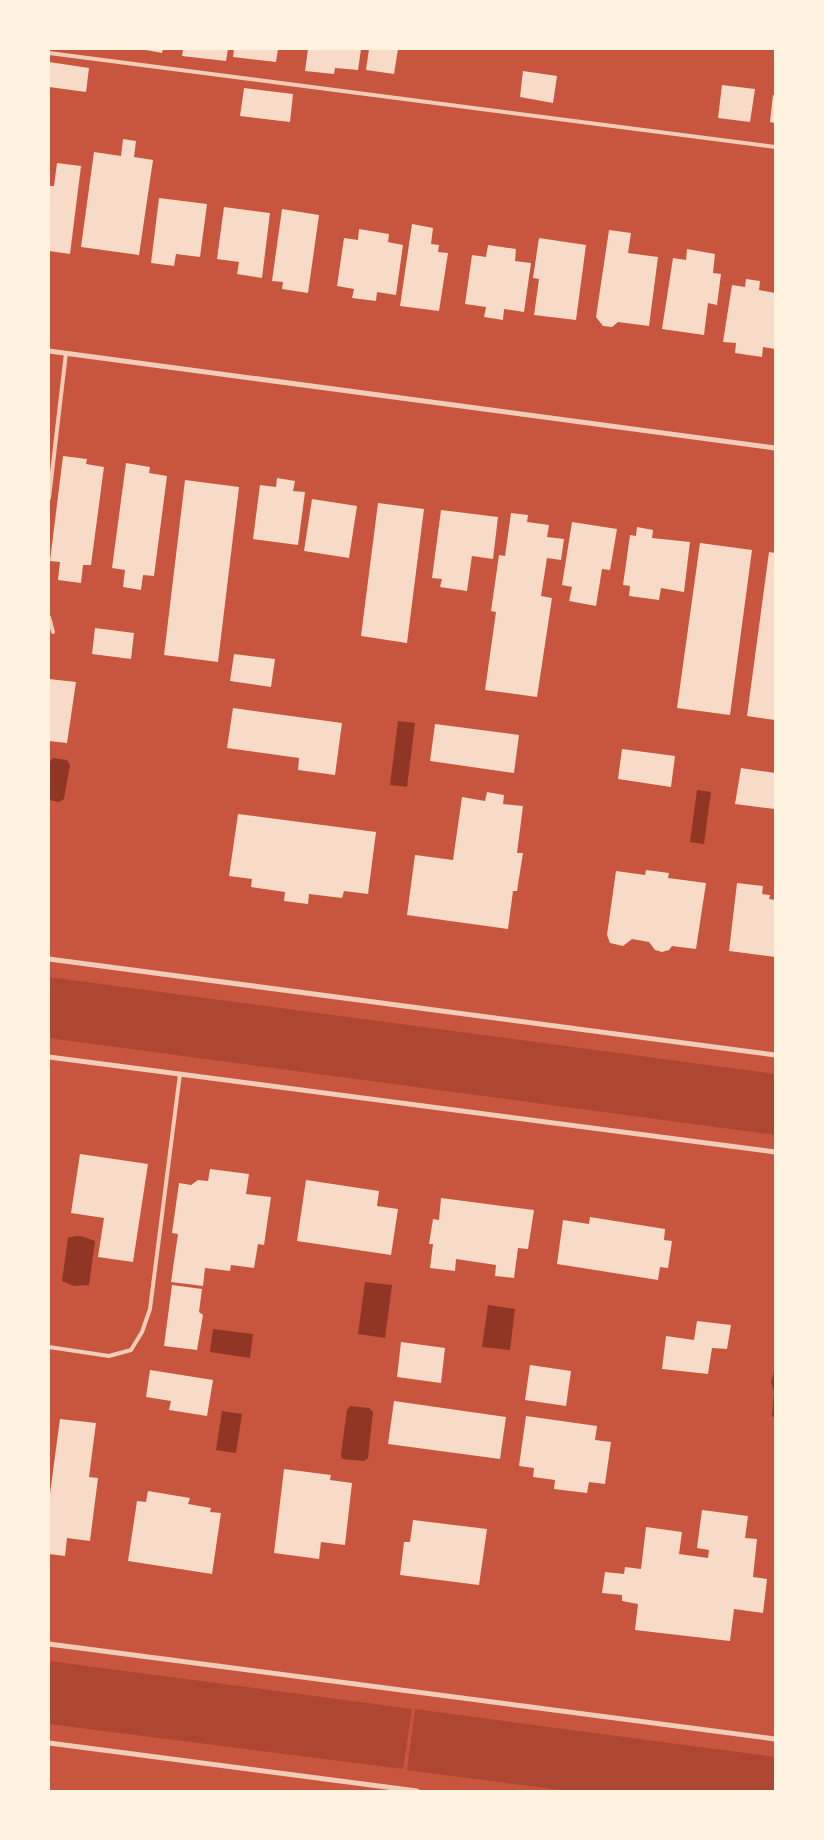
<svg xmlns="http://www.w3.org/2000/svg" width="824" height="1840" font-family="Inter,sans-serif">
<rect width="100%" height="100%" fill="#c8553d"/>
<path fill="#ae4732" d="M49,977L775,1074V1135L49,1038Z
M49,1661L412,1709L403,1769L49,1724Z
M415,1709L775,1757V1791H568L407,1770Z"/>
<path fill="#8f3625" d="M398,721L415,723L407,787L390,785Z
M53,758L67,760L70,765L64,799L59,802L49,800V763Z
M697,790L711,792L704,844L690,842Z
M76,1236H81L95,1241L89,1285L74,1286L62,1281L68,1238Z
M365,1282L392,1285L385,1338L358,1334Z
M488,1305L515,1309L510,1350L482,1347Z
M213,1329L253,1334L250,1358L210,1352Z
M775,1369V1418L772,1416L774,1392L771,1382Z
M350,1406L369,1408L373,1412L368,1458L364,1461L342,1459L341,1454L347,1410Z
M222,1411L242,1414L236,1453L216,1450Z"/>
<path fill="#f7dbc8" d="M141,49H163L162,53Z
M183,49H228L226,61L182,56Z
M234,49H278L276,62L233,57Z
M308,49H361L358,70L335,68L334,74L305,71Z
M369,49H398L394,74L366,70Z
M49,62L89,68L86,92L49,87Z
M523,71L557,76L553,103L520,97Z
M722,85L755,89L750,122L718,118Z
M244,88L293,94L290,122L240,116Z
M773,95L775,96V123L770,122Z
M123,139L136,141L134,157L153,160L139,255L81,247L94,152L121,156Z
M57,163L81,166L70,254L49,251V186H54Z
M159,198L207,204L200,257L176,254L174,266L151,263Z
M224,207L270,213L262,278L237,274L239,262L217,259Z
M282,209L319,215L308,293L282,289L283,282L272,281Z
M412,224L433,228L431,244L439,245L438,252L448,253L439,311L400,306Z
M359,229L389,234L388,242L403,245L396,295L377,292L376,301L352,298L354,289L337,286L344,238L358,240Z
M609,230L631,233L628,253L658,257L649,326L618,322L612,327L603,326L596,317Z
M539,238L586,245L576,320L534,315L539,279L533,278Z
M488,245L516,249L515,261L531,263L524,312L504,309L503,320L484,317L486,307L465,304L472,255L486,257Z
M687,249L715,254L713,273L721,274L717,305L708,303L704,335L662,329L673,258L686,260Z
M746,279L760,281L759,290L775,293V349L763,347L762,357L735,353L736,343L723,342L732,285L745,287Z
M63,456L87,459L86,464L104,467L91,565H83L81,583L58,580L60,562L50,561Z
M126,463L150,467L149,473L167,476L154,576L143,575L141,590L123,587L125,570L112,568Z
M277,478L295,481L293,491L305,492L298,545L253,539L260,485L276,487Z
M185,480L239,487L218,662L164,655Z
M312,499L357,506L349,558L304,551Z
M378,503L424,509L407,643L361,636Z
M441,510L498,517L493,559L472,556L467,591L440,587L442,579L432,578Z
M511,513L528,515L527,522L549,525L547,537L564,539L561,560L547,558L541,596L552,598L537,697L485,690L496,612L491,611L499,555L505,556Z
M572,522L617,529L610,570L602,569L596,606L569,601L572,587L562,585Z
M637,527L653,530L652,538L690,542L684,592L661,588L659,600L629,596L630,586L623,585L630,535L636,536Z
M700,543L752,550L730,715L677,708Z
M769,552L775,553V720L747,716Z
M95,628L134,633L131,659L92,654Z
M234,654L275,659L271,687L230,681Z
M49,679L76,682L67,743L49,741Z
M233,708L342,723L335,775L298,770L299,758L227,748Z
M435,724L519,735L514,773L430,761Z
M622,749L675,756L671,787L618,779Z
M741,768L775,773V809L735,804Z
M487,792L504,795L503,804L523,806L517,853H523L517,891H513L508,929L407,915L415,855L453,860L462,797L485,801Z
M238,814L376,832L368,894L344,891L342,898L309,894L308,904L284,901L285,892L251,887L252,879L229,876Z
M646,870L669,873L668,878L706,883L696,949L672,946L669,950L662,952L655,950L649,942L632,939L623,946L610,943L607,935L616,871L645,875Z
M737,883L763,886L762,894L770,895L769,899L775,900V957L729,951Z
M80,1154L148,1164L133,1262L98,1257L104,1218L71,1213Z
M210,1169L249,1174L246,1194L271,1197L264,1245L258,1244L254,1268L231,1265L230,1271L205,1268L203,1286L171,1282L178,1234L172,1233L179,1183L191,1185L198,1180L208,1181Z
M306,1180L379,1191L377,1206L398,1209L391,1255L297,1241Z
M441,1198L534,1210L528,1249L518,1248L514,1278L495,1276L496,1265L456,1259L455,1271L430,1268L433,1244H429L433,1219L439,1220Z
M590,1217L665,1229L664,1240L672,1241L668,1268L660,1267L658,1280L557,1264L563,1220L589,1224Z
M172,1285L202,1289L199,1312L203,1315L197,1350L164,1346Z
M697,1321L731,1325L727,1349L712,1348L708,1374L662,1369L666,1336L694,1340Z
M401,1342L445,1348L441,1383L397,1377Z
M530,1365L571,1371L566,1406L525,1400Z
M150,1370L213,1380L207,1416L169,1410L171,1401L146,1397Z
M394,1401L506,1417L500,1459L388,1444Z
M526,1416L597,1426L595,1440L611,1442L605,1484L589,1482L587,1493L554,1489L555,1480L533,1477L534,1468L519,1466Z
M60,1419L96,1423L89,1477L98,1478L90,1541L67,1538L65,1556L49,1554V1501Z
M284,1469L331,1475L330,1480L352,1483L345,1545L321,1542L319,1559L274,1553Z
M148,1491L190,1498L188,1504L211,1508L210,1512L221,1513L212,1574L128,1561L137,1501L146,1502Z
M702,1510L748,1516L745,1538L757,1539L753,1577L767,1579L763,1613L734,1609L730,1641L635,1630L638,1604L622,1601V1595L602,1593L605,1572L624,1574L625,1567L641,1569L646,1527L682,1532L679,1554L708,1558L709,1550L697,1548Z
M413,1520L487,1529L479,1585L400,1575L404,1542H410Z"/>
<g fill="none" stroke-linecap="round" stroke-linejoin="round">
<path stroke="#f1ccb7" stroke-width="4" d="M49,53L775,147
M49,498L66,353
M49,617L53,632
M49,1347L109,1356L131,1350L142,1332L150,1309L180,1074"/>
<path stroke="#f1ccb7" stroke-width="5" d="M49,351L775,448
M49,959L775,1055
M49,1057L775,1152
M49,1644L775,1739
M49,1743L417,1791"/>
</g>
<rect width="824" height="1840" fill="none" stroke="#fff3e0" stroke-width="100"/>
</svg>
